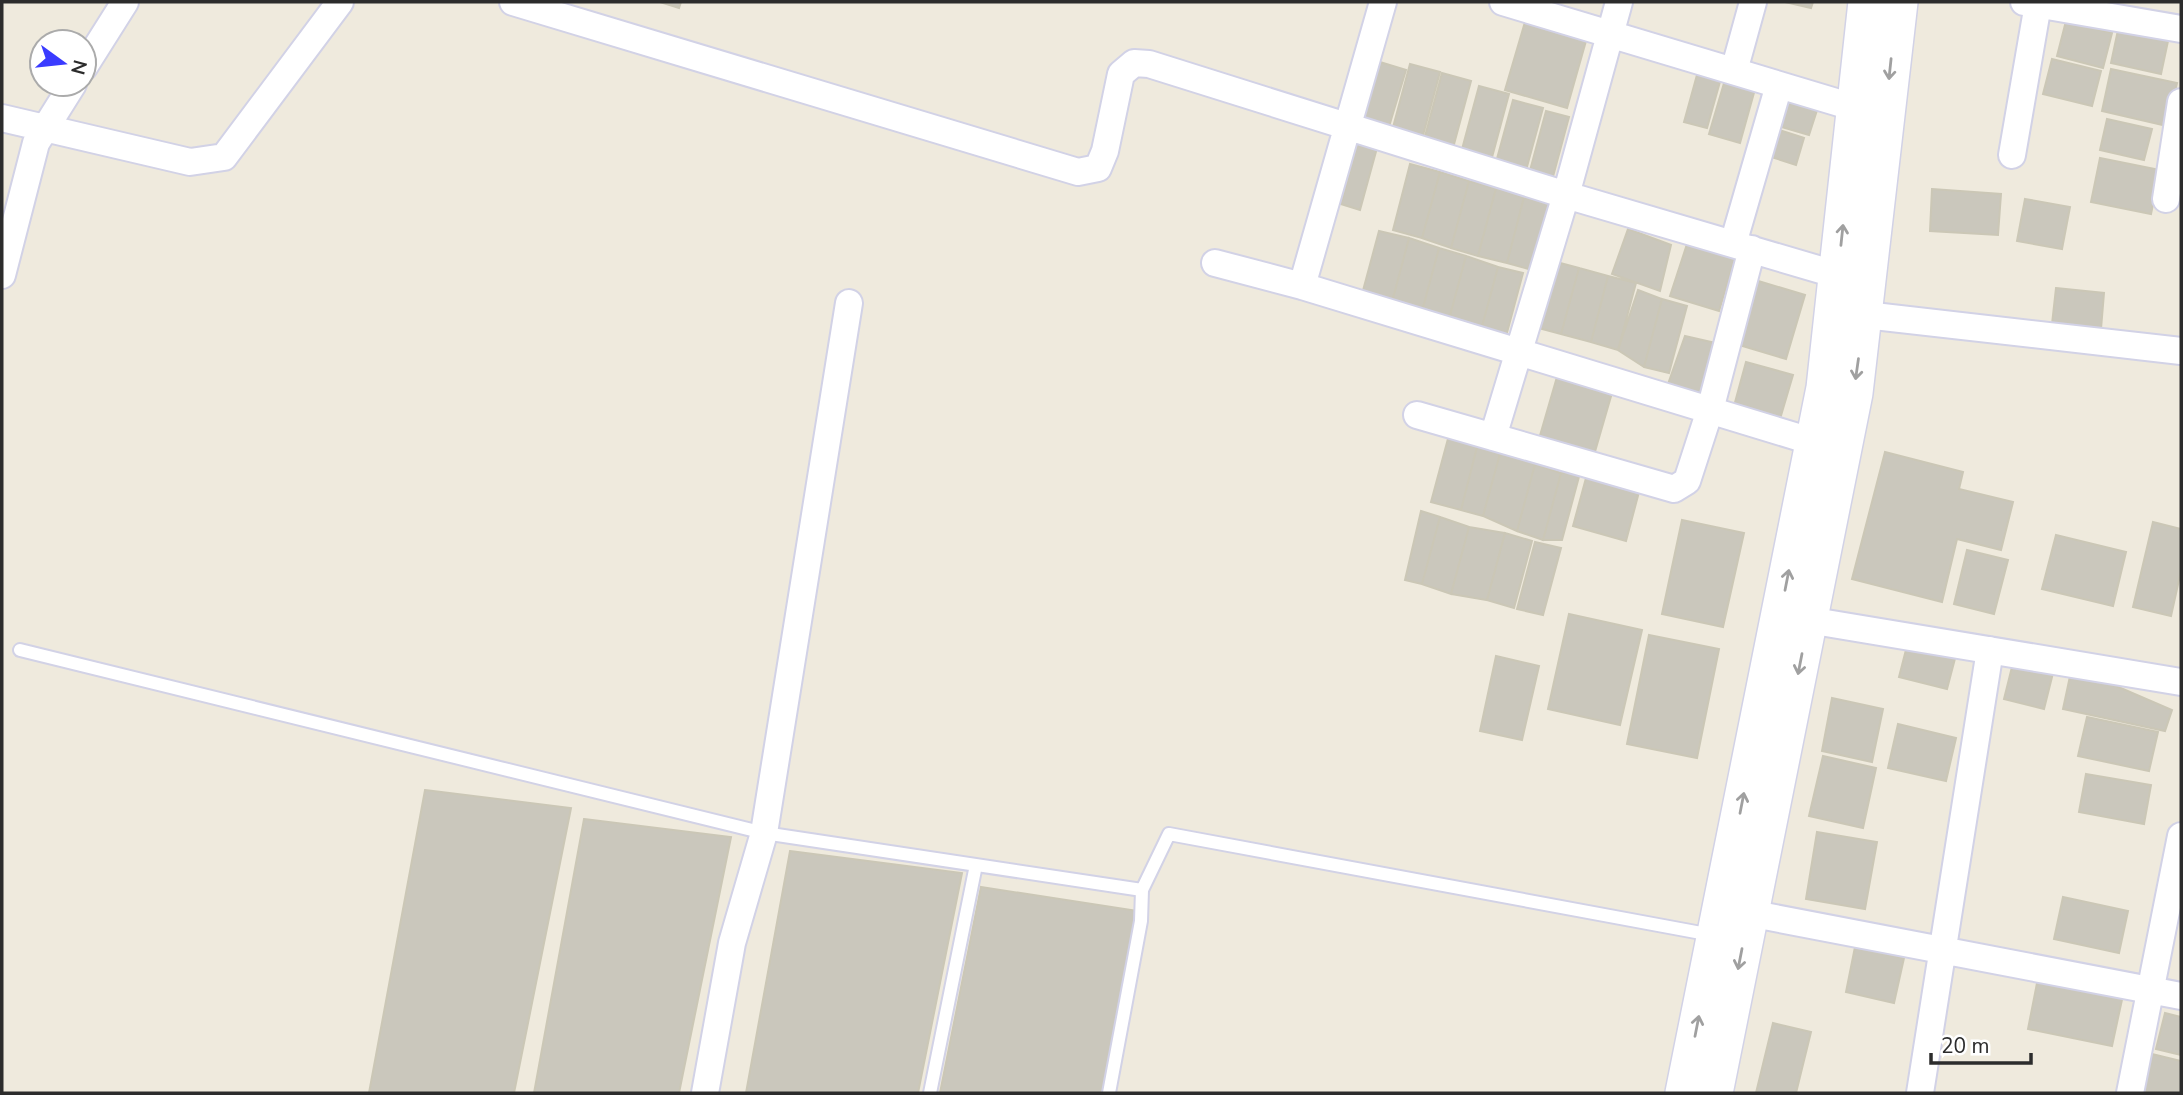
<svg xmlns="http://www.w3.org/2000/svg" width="2183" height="1095" font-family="'Nunito Sans',sans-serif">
<rect width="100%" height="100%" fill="#efeadd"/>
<path fill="#cac7bc" stroke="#cbc7b6" stroke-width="2" d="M660,2H681L679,8Z
M1785,2H1813L1811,8Z
M2066,21L2112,33L2103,68L2057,56Z
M1525,22L1586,41L1567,108L1505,90Z
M2118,30L2168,41L2161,74L2111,63Z
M1370,59L1406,70L1388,130L1352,119Z
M2052,59L2101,71L2092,106L2043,94Z
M1410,64L1440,72L1422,139L1392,131Z
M1700,64L1723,71L1707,128L1684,122Z
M2111,69L2177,83L2167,126L2102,111Z
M1442,73L1471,81L1453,148L1424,140Z
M1727,73L1757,82L1740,143L1709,134Z
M1479,86L1509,94L1491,161L1461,153Z
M1785,91L1820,101L1809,135L1775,125Z
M1513,100L1543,108L1525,174L1495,166Z
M1546,111L1569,117L1551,184L1528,178Z
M2107,119L2152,129L2144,160L2100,150Z
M1770,127L1804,138L1796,165L1762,154Z
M1358,142L1377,148L1360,210L1341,204Z
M2100,158L2160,170L2151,214L2091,202Z
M1410,164L1440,172L1422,238L1393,230Z
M1440,172L1469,181L1451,248L1422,238Z
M1469,181L1496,188L1478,256L1451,248Z
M1496,188L1524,197L1507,263L1478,256Z
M1932,189L2001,194L1998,235L1930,231Z
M1524,197L1550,203L1532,270L1507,263Z
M2025,199L2070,207L2062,249L2017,241Z
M1628,229L1671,245L1660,291L1612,274Z
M1379,231L1409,238L1391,306L1361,298Z
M1409,238L1439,248L1421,315L1391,306Z
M1688,241L1736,254L1719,311L1670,296Z
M1439,248L1466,256L1448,323L1421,315Z
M1466,256L1498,267L1480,334L1448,323Z
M1549,260L1579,268L1561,334L1531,326Z
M1498,267L1523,273L1505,340L1480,334Z
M1579,268L1608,276L1591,342L1561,334Z
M1608,276L1636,283L1618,350L1591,342Z
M1755,280L1805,295L1786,359L1736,344Z
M2056,288L2104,293L2101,329L2052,324Z
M1638,290L1662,299L1644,367L1618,350Z
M1662,299L1687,306L1669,373L1644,367Z
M1685,336L1720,344L1705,396L1668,384Z
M1746,362L1793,375L1780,419L1734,406Z
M1559,370L1614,386L1594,455L1539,439Z
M1449,435L1478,443L1461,510L1431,502Z
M1478,443L1501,450L1483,516L1461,510Z
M1501,450L1535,464L1517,531L1483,516Z
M1885,452L1963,472L1959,489L2013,502L2001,550L1957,539L1942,602L1852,579Z
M1535,464L1561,473L1543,540L1517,531Z
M1561,473H1580L1562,540H1543Z
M1586,478L1639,492L1626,541L1573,526Z
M1421,511L1440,517L1422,584L1405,580Z
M1440,517L1469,527L1451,594L1422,584Z
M1682,520L1744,533L1723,627L1662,614Z
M2153,522L2181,529V571L2171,616L2133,607Z
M1469,527L1505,533L1487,600L1451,594Z
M1505,533L1532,541L1514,608L1487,600Z
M2056,535L2126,552L2113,606L2042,589Z
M1535,542L1561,548L1543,615L1517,609Z
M1967,550L2008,560L1994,614L1954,604Z
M1569,614L1642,630L1620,725L1548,709Z
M1649,635L1719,649L1697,758L1627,744Z
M1909,638L1957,651L1947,689L1899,677Z
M2015,655L2055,665L2044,709L2004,699Z
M1496,656L1539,666L1522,740L1480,731Z
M2072,667L2172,710L2165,731L2063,709Z
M1832,698L1883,709L1872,762L1822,751Z
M2087,717L2158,732L2149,771L2078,756Z
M1898,724L1956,738L1946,781L1888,768Z
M1823,756L1876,768L1863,828L1809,816Z
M2086,774L2151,785L2144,824L2079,812Z
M425,790L571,808L514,1093H369Z
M584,819L731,837L679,1093H534Z
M1817,832L1877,842L1865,909L1806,899Z
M790,851L962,873L918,1093H746Z
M981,887L1138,911L1102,1093H940Z
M2063,897L2128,911L2119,953L2054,939Z
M1855,947L1904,958L1894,1003L1846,992Z
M2038,978L2123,995L2112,1046L2028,1029Z
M2165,1013L2181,1017V1055L2156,1049Z
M1773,1023L1811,1032L1796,1093H1756Z
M2152,1054L2181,1061V1093L2144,1092Z"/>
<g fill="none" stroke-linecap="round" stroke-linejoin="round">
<g stroke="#d2d2e6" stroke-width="16">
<path id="lane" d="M20,650L764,833L1142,890L1169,834L1712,935
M930,1093L976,865
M1109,1093L1141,921L1142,890"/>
</g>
<g stroke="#d2d2e6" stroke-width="30">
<path id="street" d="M513,2L1078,172L1098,168L1105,151L1121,74L1134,63L1149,64L1566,195L1838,275
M1503,2L1856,108
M2024,2L2181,29
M84,67L125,2
M1734,71L1753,2
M2,118L190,162L224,157L340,2
M2012,155L2038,4
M2166,199L2181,102
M1733,244L1779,85
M1215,263L1302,286L1814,442
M2,275L36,143L73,84
M1302,286L1383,2
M1865,315L2181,351
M1417,415L1674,489L1687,481L1710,410L1752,249
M1493,437L1566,195L1619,2
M1808,620L2181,682
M1733,910L2181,996
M705,1093L732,943L764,833L849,303
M1920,1093L1990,650
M2130,1093L2181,836"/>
</g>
<g stroke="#d2d2e6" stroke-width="40">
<path id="secondary" d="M1684,1093L1825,388L1867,2
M1714,1093L1854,393L1899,2"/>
</g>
<use href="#lane" stroke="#fff" stroke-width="12"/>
<use href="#street" stroke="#fff" stroke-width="26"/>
<use href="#secondary" stroke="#fff" stroke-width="37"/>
</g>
<defs><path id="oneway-shaft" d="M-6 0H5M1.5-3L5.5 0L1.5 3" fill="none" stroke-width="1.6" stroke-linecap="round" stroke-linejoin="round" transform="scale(1.75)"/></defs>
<g stroke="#a0a0a0">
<use href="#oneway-shaft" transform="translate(1890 69) rotate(96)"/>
<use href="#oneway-shaft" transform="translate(1842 235) rotate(-84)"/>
<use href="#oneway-shaft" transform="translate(1857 369) rotate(98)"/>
<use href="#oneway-shaft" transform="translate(1787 580) rotate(-79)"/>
<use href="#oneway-shaft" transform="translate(1800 664) rotate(101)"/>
<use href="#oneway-shaft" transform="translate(1742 803) rotate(-79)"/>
<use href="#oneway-shaft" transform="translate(1740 959) rotate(101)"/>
<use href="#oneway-shaft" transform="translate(1697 1026) rotate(-79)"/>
</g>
<rect width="2183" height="1095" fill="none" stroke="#2c2c2c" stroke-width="7"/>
<g transform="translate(63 63) rotate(105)"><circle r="33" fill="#ffffff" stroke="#ababab" stroke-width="2"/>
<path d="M0-5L12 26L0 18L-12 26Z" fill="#3a3bff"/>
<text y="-10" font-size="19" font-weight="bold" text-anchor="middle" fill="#2c2c2c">N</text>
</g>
<path d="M1931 1053v10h100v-10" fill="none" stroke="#2c2c2c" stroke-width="3.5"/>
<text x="1941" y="1053" font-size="21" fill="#2c2c2c" stroke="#ffffff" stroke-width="5" paint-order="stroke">20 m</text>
</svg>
